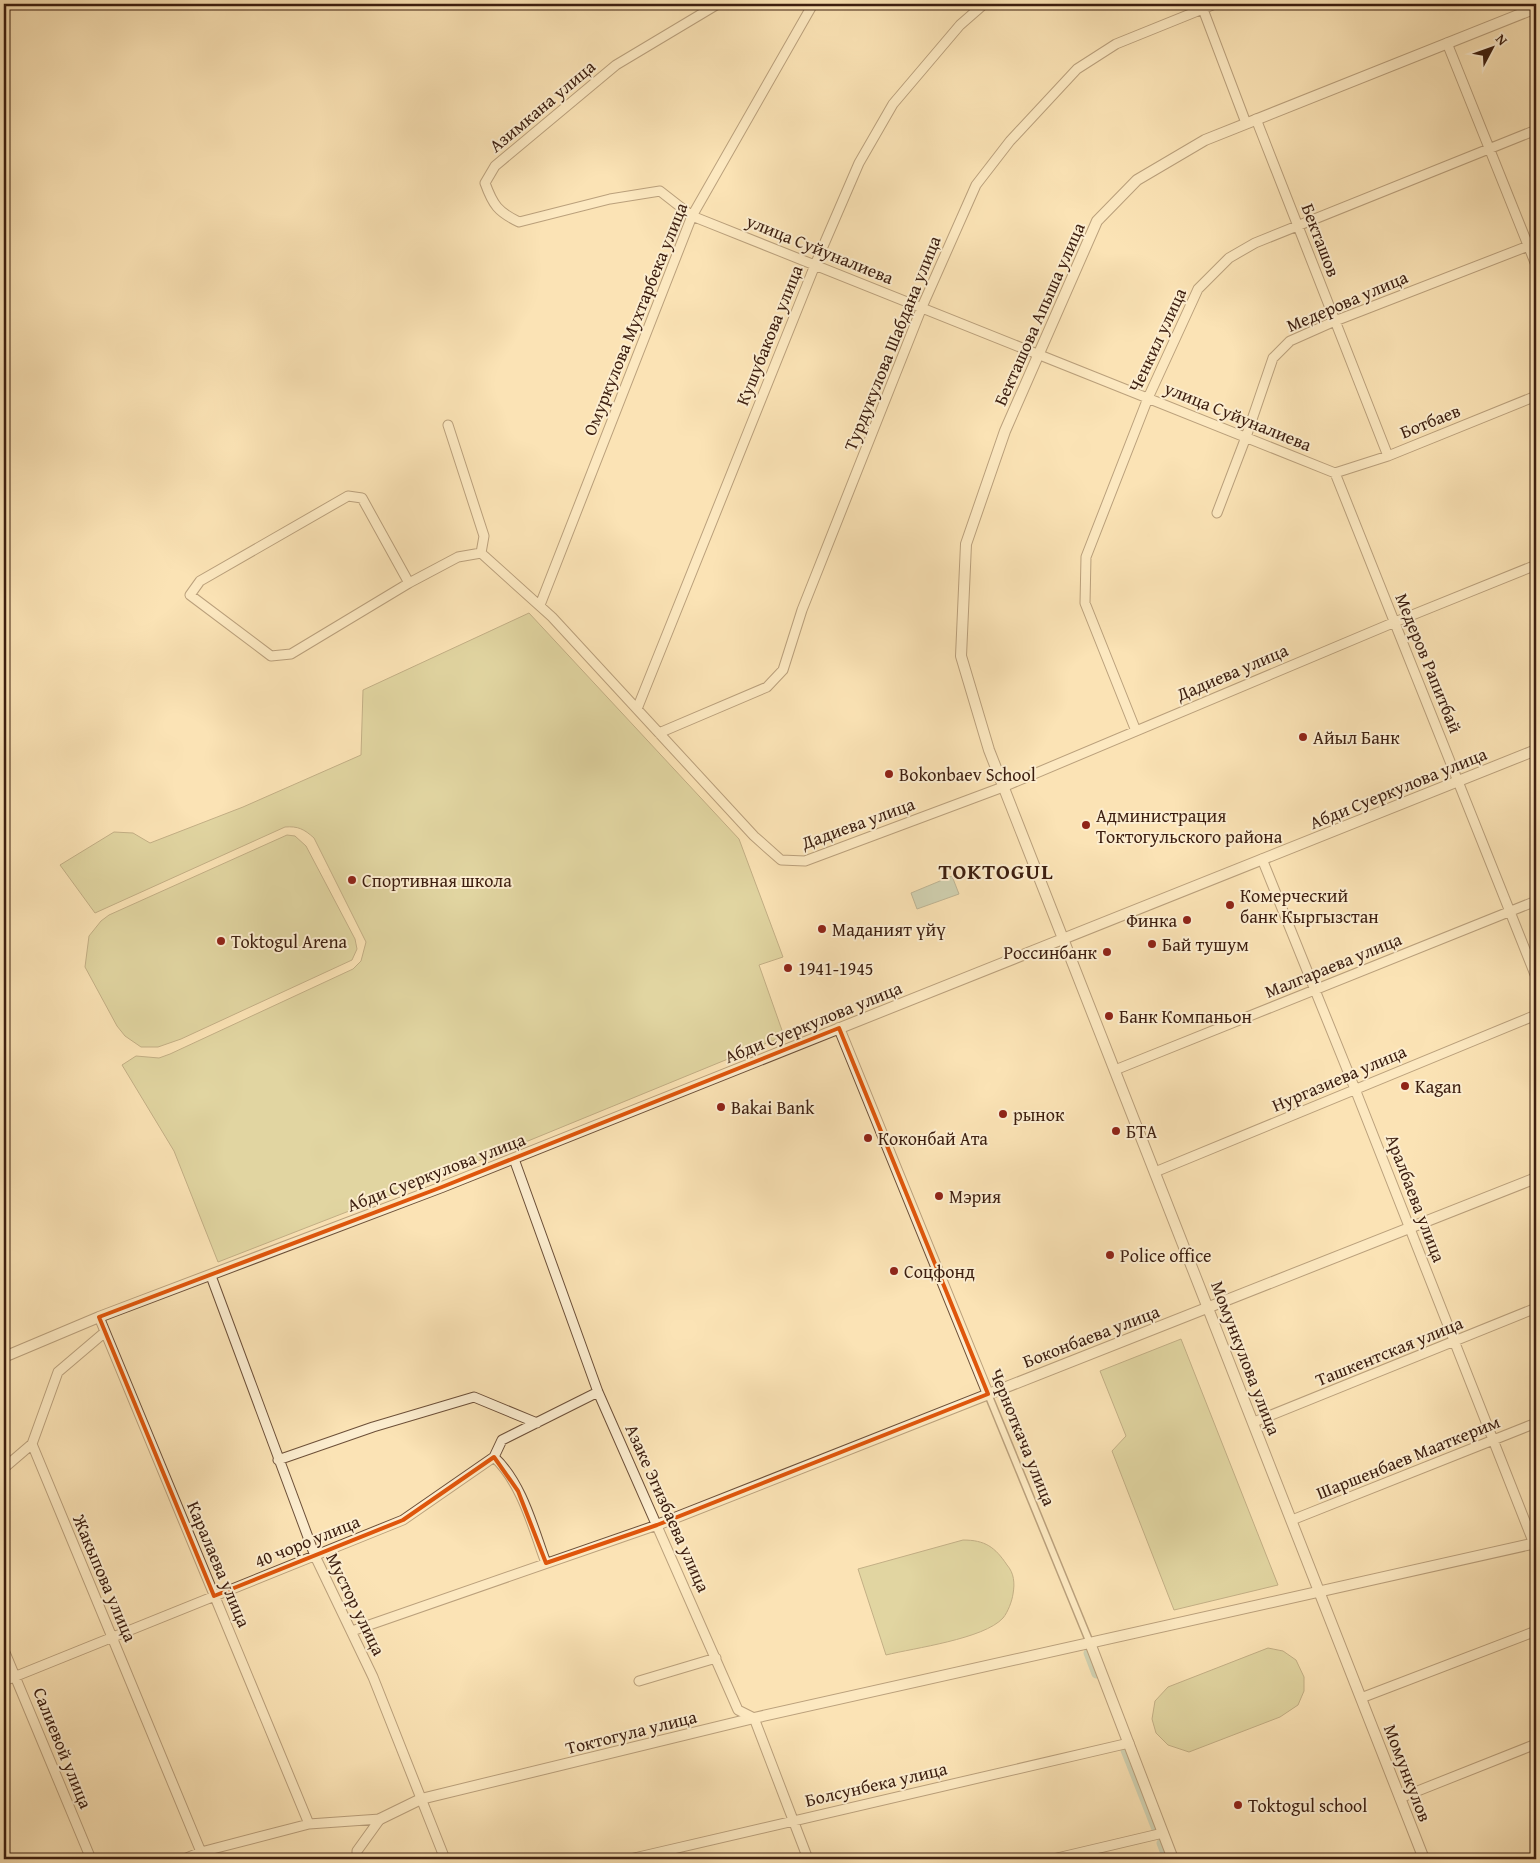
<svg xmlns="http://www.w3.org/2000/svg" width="1540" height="1863" font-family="'Gentium Book Plus',serif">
<rect width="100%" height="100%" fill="#fbe3b5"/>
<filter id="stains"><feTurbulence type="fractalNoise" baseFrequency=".004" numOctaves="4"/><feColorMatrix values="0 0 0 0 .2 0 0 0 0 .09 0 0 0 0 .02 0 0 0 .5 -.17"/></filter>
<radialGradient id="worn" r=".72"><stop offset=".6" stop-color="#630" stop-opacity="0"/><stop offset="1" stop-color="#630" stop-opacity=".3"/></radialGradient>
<path fill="#c2c38b" stroke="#7f704d" d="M529,613L739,839L783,957L759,965L784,1036L506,1150L218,1262L174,1151L122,1065L136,1056L159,1058L170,1054L353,969L361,961L366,942L314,838C304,829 298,826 285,827L95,913L60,865L114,832L133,833L150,843L243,807L361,755L363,690Z
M287,835L295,836L306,846L355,939L357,949L352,960L181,1039L158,1047H141L125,1036L117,1026L85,967L89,936L101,921L109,915Z
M1181,1339L1278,1585L1174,1610L1112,1451L1126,1436L1100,1371Z
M963,1540C985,1540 995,1547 1007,1565C1014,1573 1015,1583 1013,1594C1012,1601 1008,1612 1003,1618C984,1639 914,1648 886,1655L858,1569Z
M1268,1648L1283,1651L1296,1660L1304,1677V1691L1298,1705L1280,1717L1189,1752L1168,1745L1156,1733L1152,1719L1155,1701L1168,1687Z"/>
<path fill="#9fbeb1" stroke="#777e70" d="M952,876L959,894L917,909L911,893Z"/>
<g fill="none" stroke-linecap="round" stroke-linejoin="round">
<path stroke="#9fbeb1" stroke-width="9" d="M1088,1653L1096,1674
M1125,1750L1156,1829
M1161,1843L1167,1859"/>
<g stroke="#6c4f38" stroke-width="9">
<path id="pedestrian" d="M988,1394L1090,1643"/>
</g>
<g stroke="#6c4f38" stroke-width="11">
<path id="minor" d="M718,4L616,65L495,166L485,183C493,205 498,212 519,222L610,199L660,191L692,216L1335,473
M1201,4L1246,123
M1524,4L1527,11
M1447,43L1536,265
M1256,119L1388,456
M448,425L484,536L481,553
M1335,473L1536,977
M1335,473L1388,456L1536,396
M1217,513L1246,437L1273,358L1290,341L1335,321L1536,243
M481,553L552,617L754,836L781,860L805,861L1003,787L1395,622L1536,565
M409,583L362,498L348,496L200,581L190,595L271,656L291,654L409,583L458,557L481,553
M540,605L692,216L813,4
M637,709L815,265L859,163L893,104L960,25L984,4
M1136,731L1085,603L1086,557L1148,398L1198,289L1229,258L1255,243L1536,130
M659,733L767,687L783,670L802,610L922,307L976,185L1010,141L1077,69L1116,44L1215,4
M1262,859L1355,1089L1536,1549
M1115,1070L1536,901
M514,1159L598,1392L738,1710L754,1718L808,1859
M1155,1172L1536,1015
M211,1276L315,1556L373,1677L445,1859
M99,1317L309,1824
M105,1332L58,1372L32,1444L201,1852
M1254,1422L1536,1308
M494,1457C522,1483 533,1528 546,1563
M278,1460L373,1427L474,1397L537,1423
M4,1468L32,1444
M1292,1520L1536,1423
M352,1631L657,1525
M4,1650L91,1859
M4,1681L403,1520L494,1457L502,1440L598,1392
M639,1681L716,1658
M1361,1698L1536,1631
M1400,1798L1536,1744
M184,1859L201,1852L309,1824L380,1819
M357,1859V1851L380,1819
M630,1859L1129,1743
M1053,1859L1163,1833"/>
</g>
<g stroke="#6c4f38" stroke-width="12">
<path id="tertiary" d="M839,1028L988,1394
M4,1357L99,1317L442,1187L1536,750
M657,1525L1536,1178
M1090,1643L1173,1859
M380,1819L421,1799L754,1718L1536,1543
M1424,1859L989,750L961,656L966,544L1005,431L1097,221L1137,180L1205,140L1536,8"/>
</g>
<use href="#pedestrian" stroke="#fcedcf" stroke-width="6"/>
<use href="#minor" stroke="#fcedcf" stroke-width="9"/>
<use href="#tertiary" stroke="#fcedcf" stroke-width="10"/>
</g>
<path d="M0 0H1540V1863H0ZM839,1028L988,1394L657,1525L546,1563L518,1491L494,1457L403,1520L214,1596L99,1317L442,1187Z" fill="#fbe3b5" fill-opacity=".55" fill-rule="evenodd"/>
<path fill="none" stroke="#df560c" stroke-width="4" stroke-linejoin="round" d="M839,1028L988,1394L657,1525L546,1563L518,1491L494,1457L403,1520L214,1596L99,1317L442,1187Z"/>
<g fill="#8f2418" stroke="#fcedcf" stroke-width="2">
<circle cx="1303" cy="737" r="5"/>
<circle cx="889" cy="774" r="5"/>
<circle cx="1086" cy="825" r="5"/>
<circle cx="352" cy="880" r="5"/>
<circle cx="1230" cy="905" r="5"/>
<circle cx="1187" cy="920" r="5"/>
<circle cx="822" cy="929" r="5"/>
<circle cx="221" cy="941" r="5"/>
<circle cx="1152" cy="944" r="5"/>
<circle cx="1107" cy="952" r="5"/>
<circle cx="788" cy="968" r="5"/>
<circle cx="1109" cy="1016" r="5"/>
<circle cx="1405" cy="1086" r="5"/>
<circle cx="721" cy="1107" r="5"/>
<circle cx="1003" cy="1114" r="5"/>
<circle cx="1116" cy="1131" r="5"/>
<circle cx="868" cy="1138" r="5"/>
<circle cx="939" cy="1196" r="5"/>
<circle cx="1110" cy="1255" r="5"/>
<circle cx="894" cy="1271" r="5"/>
<circle cx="1238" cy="1805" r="5"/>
</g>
<g text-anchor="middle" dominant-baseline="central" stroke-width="4" stroke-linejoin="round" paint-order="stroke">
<g font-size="18" fill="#3c1e0f" stroke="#fcedcf">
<text transform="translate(542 106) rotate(-40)">Азимкана улица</text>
<text transform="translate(1321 240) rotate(69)">Бекташов</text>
<text transform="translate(820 249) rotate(22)">улица Суйуналиева</text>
<text transform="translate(1347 301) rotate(-23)">Медерова улица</text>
<text transform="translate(1039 314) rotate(-66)">Бекташова Апыша улица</text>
<text transform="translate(635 319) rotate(-68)">Омуркулова Мухтарбека улица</text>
<text transform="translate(769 335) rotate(-68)">Кушубакова улица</text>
<text transform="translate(1157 340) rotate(-65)">Ченкил улица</text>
<text transform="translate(892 343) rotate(-68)">Турдукулова Шабдана улица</text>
<text transform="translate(1238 416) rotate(22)">улица Суйуналиева</text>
<text transform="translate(1430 421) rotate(-22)">Ботбаев</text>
<text transform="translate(1429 663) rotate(68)">Медеров Рапитбай</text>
<text transform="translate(1232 672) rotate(-23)">Дадиева улица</text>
<text transform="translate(1398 788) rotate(-22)">Абди Суеркулова улица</text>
<text transform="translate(858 823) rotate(-20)">Дадиева улица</text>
<text transform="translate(1333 965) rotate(-22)">Малгараева улица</text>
<text transform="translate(813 1022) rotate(-22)">Абди Суеркулова улица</text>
<text transform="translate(1339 1078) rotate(-23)">Нургазиева улица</text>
<text transform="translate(436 1172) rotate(-21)">Абди Суеркулова улица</text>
<text transform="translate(1416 1198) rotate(69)">Аралбаева улица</text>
<text transform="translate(1091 1336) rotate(-21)">Боконбаева улица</text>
<text transform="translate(1389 1351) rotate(-22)">Ташкентская улица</text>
<text transform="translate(1246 1358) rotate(69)">Момункулова улица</text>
<text transform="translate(1023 1437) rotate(68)">Черноткача улица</text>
<text transform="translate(1408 1457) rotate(-22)">Шаршенбаев Мааткерим</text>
<text transform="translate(668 1508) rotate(66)">Азаке Эгизбаева улица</text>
<text transform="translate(307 1541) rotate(-22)">40 чоро улица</text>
<text transform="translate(219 1564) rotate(67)">Каралаева улица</text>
<text transform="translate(105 1578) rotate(67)">Жакыпова улица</text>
<text transform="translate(356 1604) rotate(64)">Мустор улица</text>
<text transform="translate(631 1732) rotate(-14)">Токтогула улица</text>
<text transform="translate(63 1748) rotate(68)">Салиевой улица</text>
<text transform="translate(1408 1773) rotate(69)">Момункулов</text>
<text transform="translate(876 1784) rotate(-13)">Болсунбека улица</text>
</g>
<g font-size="18" fill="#3c1e0f" stroke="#fcedcf" text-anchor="start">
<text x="1313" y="737">Айыл Банк</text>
<text x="899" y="774">Bokonbaev School</text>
<text x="1096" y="815">Администрация<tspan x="1096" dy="21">Токтогульского района</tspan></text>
<text x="362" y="880">Спортивная школа</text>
<text x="1240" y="895">Комерческий<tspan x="1240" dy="21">банк Кыргызстан</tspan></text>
<text x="1177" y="920" text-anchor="end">Финка</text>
<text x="832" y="929">Маданият үйү</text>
<text x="231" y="941">Toktogul Arena</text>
<text x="1162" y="944">Бай тушум</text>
<text x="1097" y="952" text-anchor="end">Россинбанк</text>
<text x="798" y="968">1941-1945</text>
<text x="1119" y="1016">Банк Компаньон</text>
<text x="1415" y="1086">Kagan</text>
<text x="731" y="1107">Bakai Bank</text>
<text x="1013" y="1114">рынок</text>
<text x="1126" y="1131">БТА</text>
<text x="878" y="1138">Коконбай Ата</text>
<text x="949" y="1196">Мэрия</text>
<text x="1120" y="1255">Police office</text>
<text x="904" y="1271">Соцфонд</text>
<text x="1248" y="1805">Toktogul school</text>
</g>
<g font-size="22" font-weight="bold" letter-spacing="1" fill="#3c1e0f" stroke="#fcedcf">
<text x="996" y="871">TOKTOGUL</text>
</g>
</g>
<rect width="1540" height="1863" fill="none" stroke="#fbe3b5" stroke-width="20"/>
<rect x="5" y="5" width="1530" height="1853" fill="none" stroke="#3c1e0f" stroke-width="2.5"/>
<rect x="10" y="10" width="1520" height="1843" fill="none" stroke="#3c1e0f"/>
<g transform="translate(1492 48) rotate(49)" stroke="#fcedcf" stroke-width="4" paint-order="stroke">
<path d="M0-4L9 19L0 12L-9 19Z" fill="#3c1e0f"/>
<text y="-8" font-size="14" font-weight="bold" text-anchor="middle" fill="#3c1e0f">N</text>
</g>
<rect width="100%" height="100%" filter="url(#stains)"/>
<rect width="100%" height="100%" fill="url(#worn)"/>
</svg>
